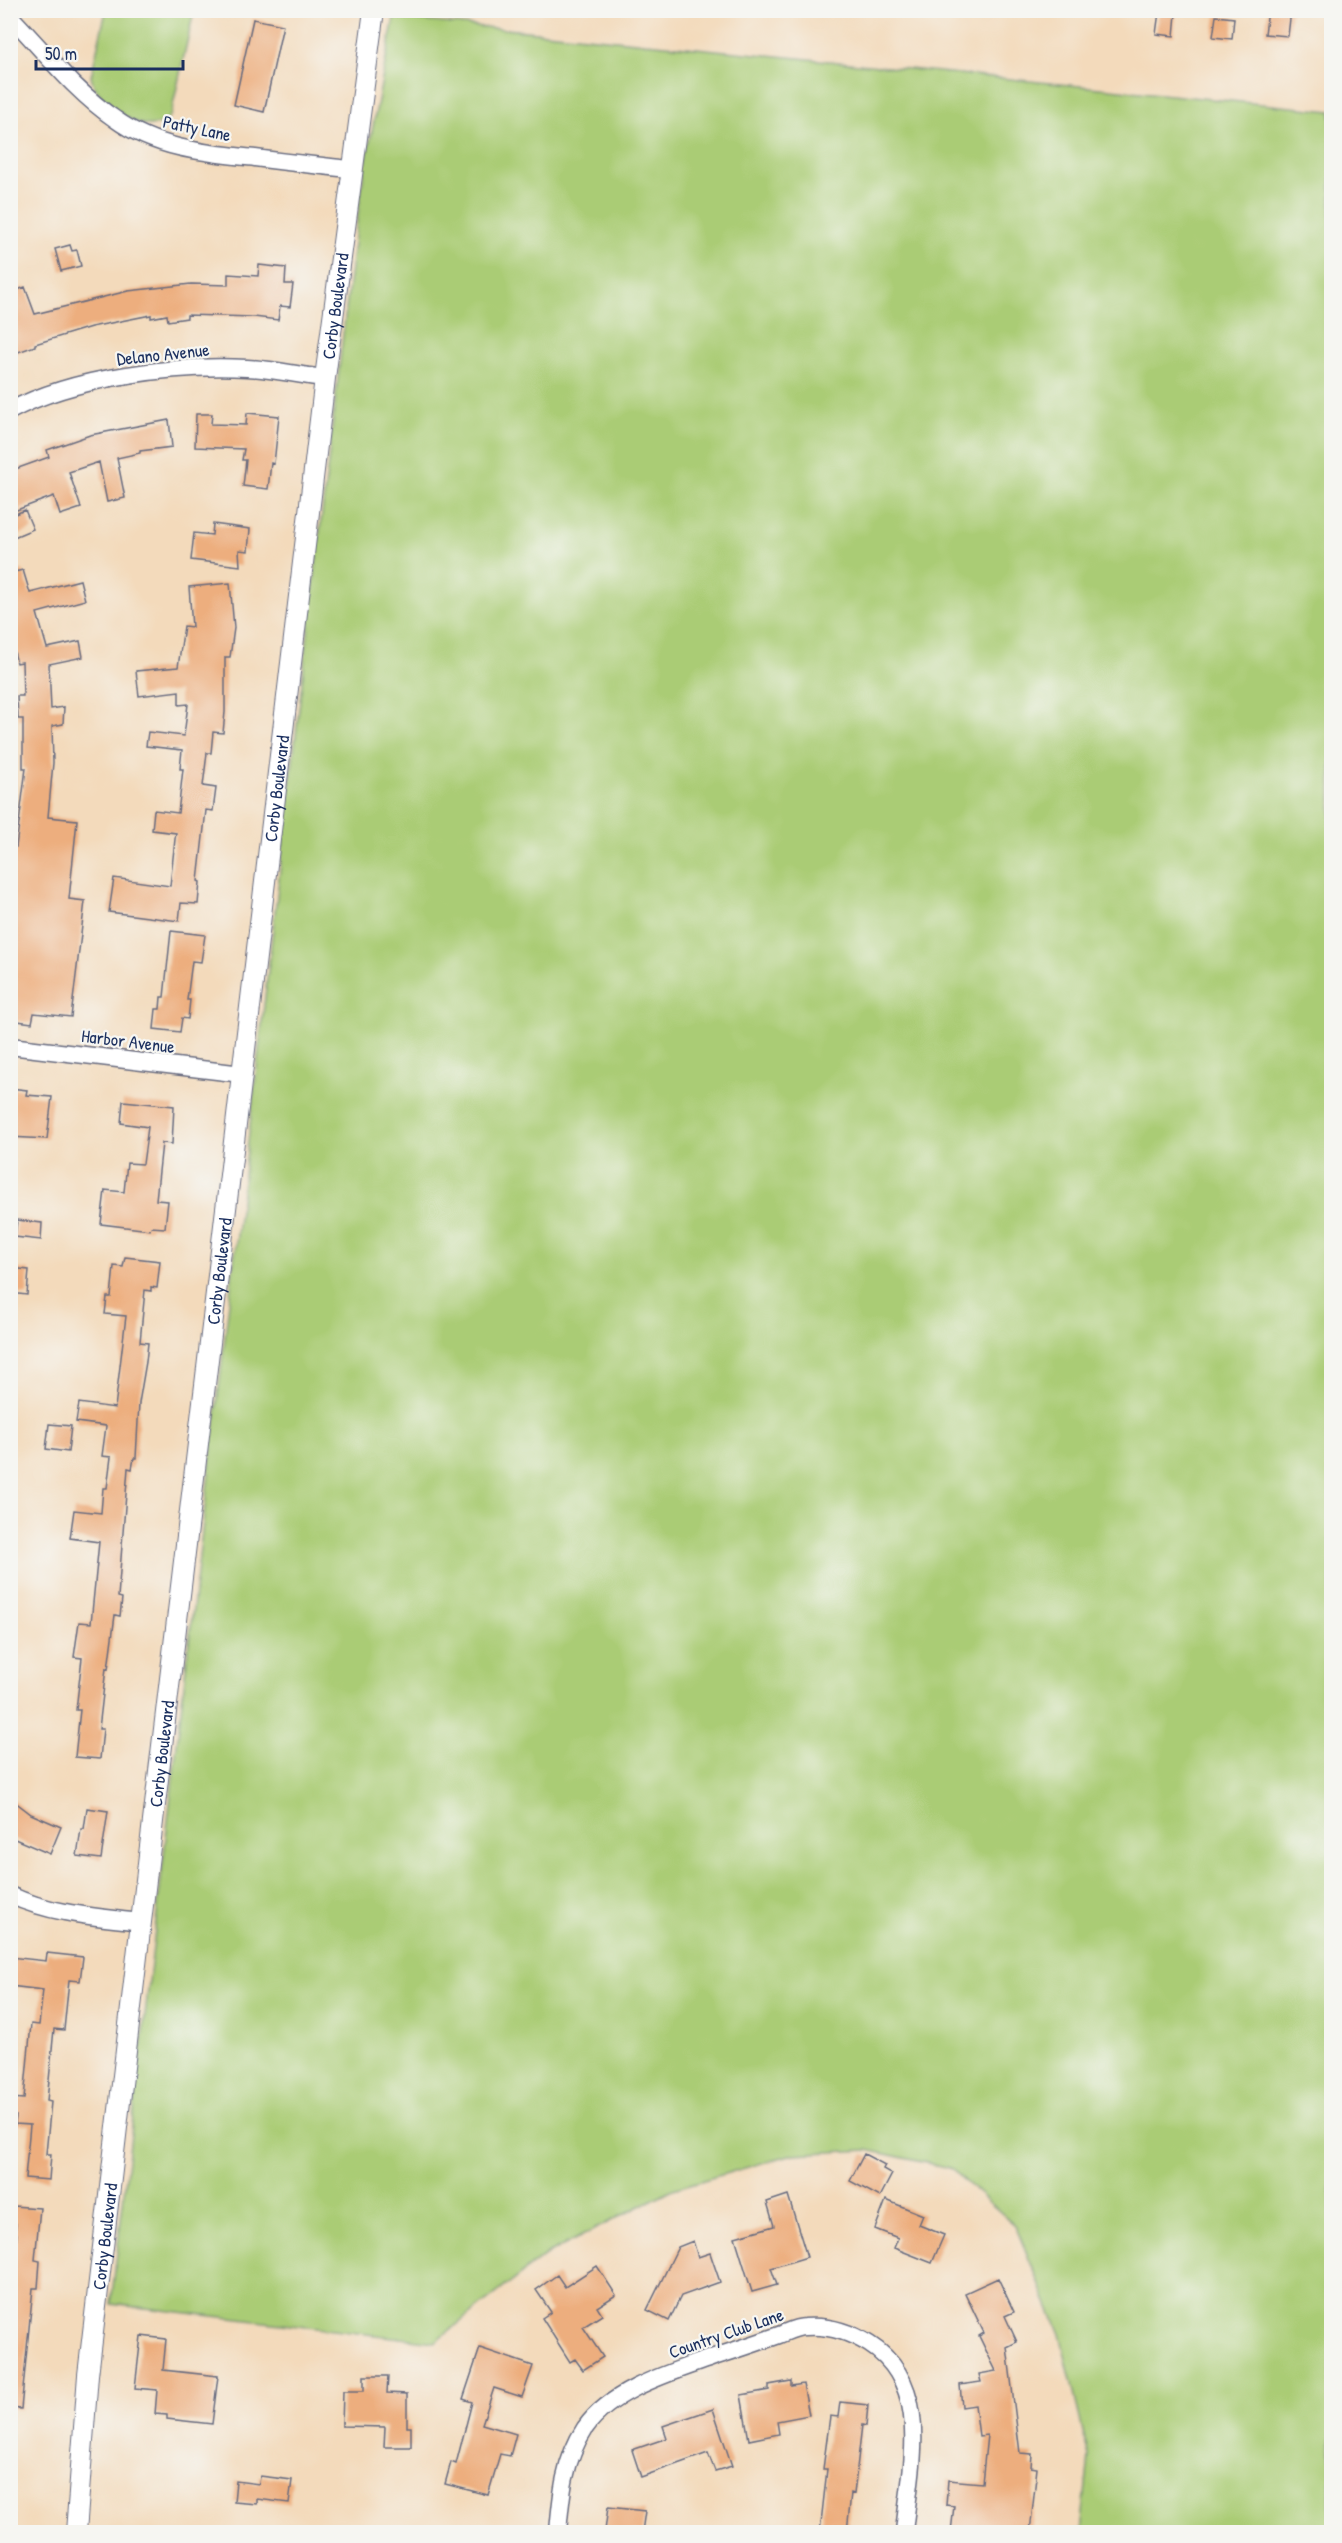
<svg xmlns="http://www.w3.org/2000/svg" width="1342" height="2543" font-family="'Patrick Hand',sans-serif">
<rect width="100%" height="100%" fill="#f6f6f2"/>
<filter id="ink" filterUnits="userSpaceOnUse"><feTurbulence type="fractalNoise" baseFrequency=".0167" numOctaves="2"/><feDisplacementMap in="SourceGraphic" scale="12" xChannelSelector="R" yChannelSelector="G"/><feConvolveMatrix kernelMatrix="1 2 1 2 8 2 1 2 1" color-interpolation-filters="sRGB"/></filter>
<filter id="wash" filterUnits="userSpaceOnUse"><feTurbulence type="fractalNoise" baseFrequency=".008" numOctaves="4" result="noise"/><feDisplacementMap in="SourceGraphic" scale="24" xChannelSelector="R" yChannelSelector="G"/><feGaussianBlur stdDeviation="1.35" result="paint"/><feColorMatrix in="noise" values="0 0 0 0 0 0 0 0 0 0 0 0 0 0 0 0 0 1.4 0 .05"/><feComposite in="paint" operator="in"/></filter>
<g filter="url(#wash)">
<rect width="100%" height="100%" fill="#f3dabb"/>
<path fill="#aacc75" stroke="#627e6a" stroke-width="1.5" d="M106,11H194L171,114C153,147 93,100 91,76Z
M394,18L1331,111V2532H1081L1089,2457L1060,2334L1015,2225L950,2168L867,2150L793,2154L673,2189L545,2255L435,2342L111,2304L353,250L364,172Z"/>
<g id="blocks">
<path fill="#edae7e" d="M1268,10H1291L1288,36L1265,34Z
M1159,12L1176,14L1174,36L1156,34Z
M1216,16L1234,18L1232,39L1213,37Z
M253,19L283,25L264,112L234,105Z
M70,245L72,251L77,250L81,266L61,271L55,249Z
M259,265L286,268L285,284H293L290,307L280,306L278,320L254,317L187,315V318L168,321L167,315L151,318V315L91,327L35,344V346L10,355V293L25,287L35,314L128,291L191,284L228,285V274L258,276Z
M247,413L279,416L274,464L271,463L268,489L243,486L246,460H242L244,449L195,447L196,414H212L211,424L246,425Z
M169,420L172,447L140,451V453L117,458L125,498L107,502L99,462L69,472L81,508L60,515L54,496L14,511L10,501V471L49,457L47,450L90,435Z
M25,510L33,529L14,537L10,528V516Z
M213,524L250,529L248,551L239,550L240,566L191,560L194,533L212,535Z
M23,570L30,593L80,580L85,600L37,613L47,648L80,641L83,657L49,664L51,709L64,707L63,724L52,726L53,763L48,817L77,820L69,899L85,901L71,1017L34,1013L32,1023L10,1020L12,870L10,869V847H16L26,768H23V719H18L17,696H23L22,662L17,663L10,637V573Z
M230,583L234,628L230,657H225V712L223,733L213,732L211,753H207L203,786L216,788L213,811L206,810L198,881L200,882L198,904L181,903L179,921L109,912L114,878L170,886L175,839L176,833L152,830L154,810L178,813L183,769H180L182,750L146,746L148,732L184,736L188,704L179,705V691L139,696L136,671L178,667L184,626L192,627L189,587Z
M171,931L205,935L201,962L192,961L187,1000H190L188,1019L182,1018L180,1032L154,1029L156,1009H160L161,997H164Z
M10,1088L27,1090L26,1095L52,1097L47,1139L10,1137Z
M123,1101L174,1106L172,1144L162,1143L156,1200L168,1201L165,1228L151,1227L150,1230L101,1224L105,1190L124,1192L127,1163L143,1164L148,1127L121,1123Z
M17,1220L42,1223L41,1240L15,1237Z
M125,1257L160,1261L157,1288L151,1287V1291L145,1290L140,1342L148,1343L146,1362L139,1403L136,1458H134L132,1469L128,1468L118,1597L122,1598L120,1616L115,1615L108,1669L106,1668L99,1729H103L100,1759L75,1757L80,1710H76L82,1658L74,1657L79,1622L91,1623L99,1542L70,1538L74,1510L101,1513L103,1488H107L111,1457L102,1456L106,1426L76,1422L79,1403L115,1408L126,1316L105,1314L107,1297H111L114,1266L123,1267Z
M10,1268L29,1270L27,1295L10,1293Z
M49,1424L71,1426L68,1452L46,1449Z
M10,1798L31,1814L61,1827L50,1854L10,1837Z
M87,1808L108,1811L101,1859L77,1856L81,1829H84Z
M47,1953L83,1957L80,1981L69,1980L64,2030L54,2029L47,2101L51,2102L46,2154H51L49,2180L25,2178L30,2125L15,2124L16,2116H10V2098L24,2099L31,2024L39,2025L43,1990L10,1986V1957L46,1961Z
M864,2154L885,2165L883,2169L892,2174L880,2197L850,2181Z
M788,2195L807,2257L771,2268L777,2285L752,2292L735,2237L774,2226L767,2202Z
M886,2200L923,2215L919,2225L944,2235L932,2263L894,2248L898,2238L875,2229Z
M13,2206L40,2208L35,2260L40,2261L38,2288H33L21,2409L10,2408V2305L17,2234H15L16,2224H12Z
M693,2241L698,2257L710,2253L720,2282L681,2296L669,2321L647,2310L678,2247Z
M597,2266L616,2295L597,2307L602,2315L583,2327L603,2357L583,2370L575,2359L570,2362L542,2318L551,2312L536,2290L557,2275L565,2287Z
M998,2278L1014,2312L1005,2316L1017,2342L1007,2347L1020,2453L1032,2454L1031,2467L1037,2468L1030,2532H951L954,2506L946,2505L948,2480L982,2483L987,2435L979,2436L975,2405L962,2407L960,2385L981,2382L979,2374L996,2371L979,2336L984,2333L965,2293Z
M141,2336L166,2339L163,2370L218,2376L212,2424L167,2419V2415L155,2414L157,2390L135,2388Z
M480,2348L533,2366L522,2397L494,2388L482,2424L516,2434L510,2456L500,2454L488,2495L445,2484L451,2462L456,2464L472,2402L463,2399Z
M364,2376H388L387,2393L407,2394V2427H411V2447H384L385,2427L342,2426L343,2391H364Z
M791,2381V2386L803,2384L809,2415L777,2421L779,2434L749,2440L741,2395L769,2390V2385Z
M840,2402L868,2405L866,2426L862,2425L854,2494L851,2493L847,2532H820L827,2469H823L830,2416L838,2417Z
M713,2409L732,2466L715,2471L708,2453L641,2477L632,2450L667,2438L663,2426Z
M260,2476L292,2480L289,2503L257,2499V2504L234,2502L236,2481L259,2484Z
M608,2507L645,2511L642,2532L605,2531Z"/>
</g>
</g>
<g filter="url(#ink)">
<use href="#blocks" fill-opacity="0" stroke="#676b7f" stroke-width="1.5"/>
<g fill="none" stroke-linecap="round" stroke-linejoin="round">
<g stroke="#676b7f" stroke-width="19">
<path id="minor" d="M10,16C44,51 75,92 115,119C156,149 206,153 255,158C287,162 319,166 351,169
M10,411C72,377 178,364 247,368C273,369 299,375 325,378
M10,1046L242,1074
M10,1895C50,1914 98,1917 141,1922
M558,2532C561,2496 564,2460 585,2428C612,2389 672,2372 714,2357C736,2350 757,2343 779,2335C787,2332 796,2327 805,2327C828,2325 850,2332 869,2344C934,2385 910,2469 904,2532"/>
</g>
<g stroke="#676b7f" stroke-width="22">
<g id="tertiary">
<path id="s1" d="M76,2532L88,2375L141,1922L325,378L374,10"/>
</g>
</g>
<use href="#minor" stroke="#fff" stroke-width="16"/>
<use href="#tertiary" stroke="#fff" stroke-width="20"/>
</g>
</g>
<g text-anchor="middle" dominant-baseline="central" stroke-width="4.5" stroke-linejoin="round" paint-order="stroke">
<g font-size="18" fill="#1b2f5e" stroke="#f6f6f2">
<text transform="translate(197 128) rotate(12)">Patty Lane</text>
<text stroke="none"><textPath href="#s1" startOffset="2241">Corby Boulevard</textPath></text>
<text transform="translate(163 354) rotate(-6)">Delano Avenue</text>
<text stroke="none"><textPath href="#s1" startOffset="1755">Corby Boulevard</textPath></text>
<text transform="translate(128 1041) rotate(7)">Harbor Avenue</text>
<text stroke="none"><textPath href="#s1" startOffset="1269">Corby Boulevard</textPath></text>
<text stroke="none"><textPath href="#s1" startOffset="783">Corby Boulevard</textPath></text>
<text stroke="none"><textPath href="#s1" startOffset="297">Corby Boulevard</textPath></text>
<text transform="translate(726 2333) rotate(-19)">Country Club Lane</text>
</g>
</g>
<rect width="1342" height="2543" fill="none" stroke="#f6f6f2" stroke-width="36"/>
<path d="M36 60v9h147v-9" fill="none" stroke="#1b2f5e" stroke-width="3"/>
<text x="45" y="60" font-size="18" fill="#1b2f5e" stroke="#f6f6f2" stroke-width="4.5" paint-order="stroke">50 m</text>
</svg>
